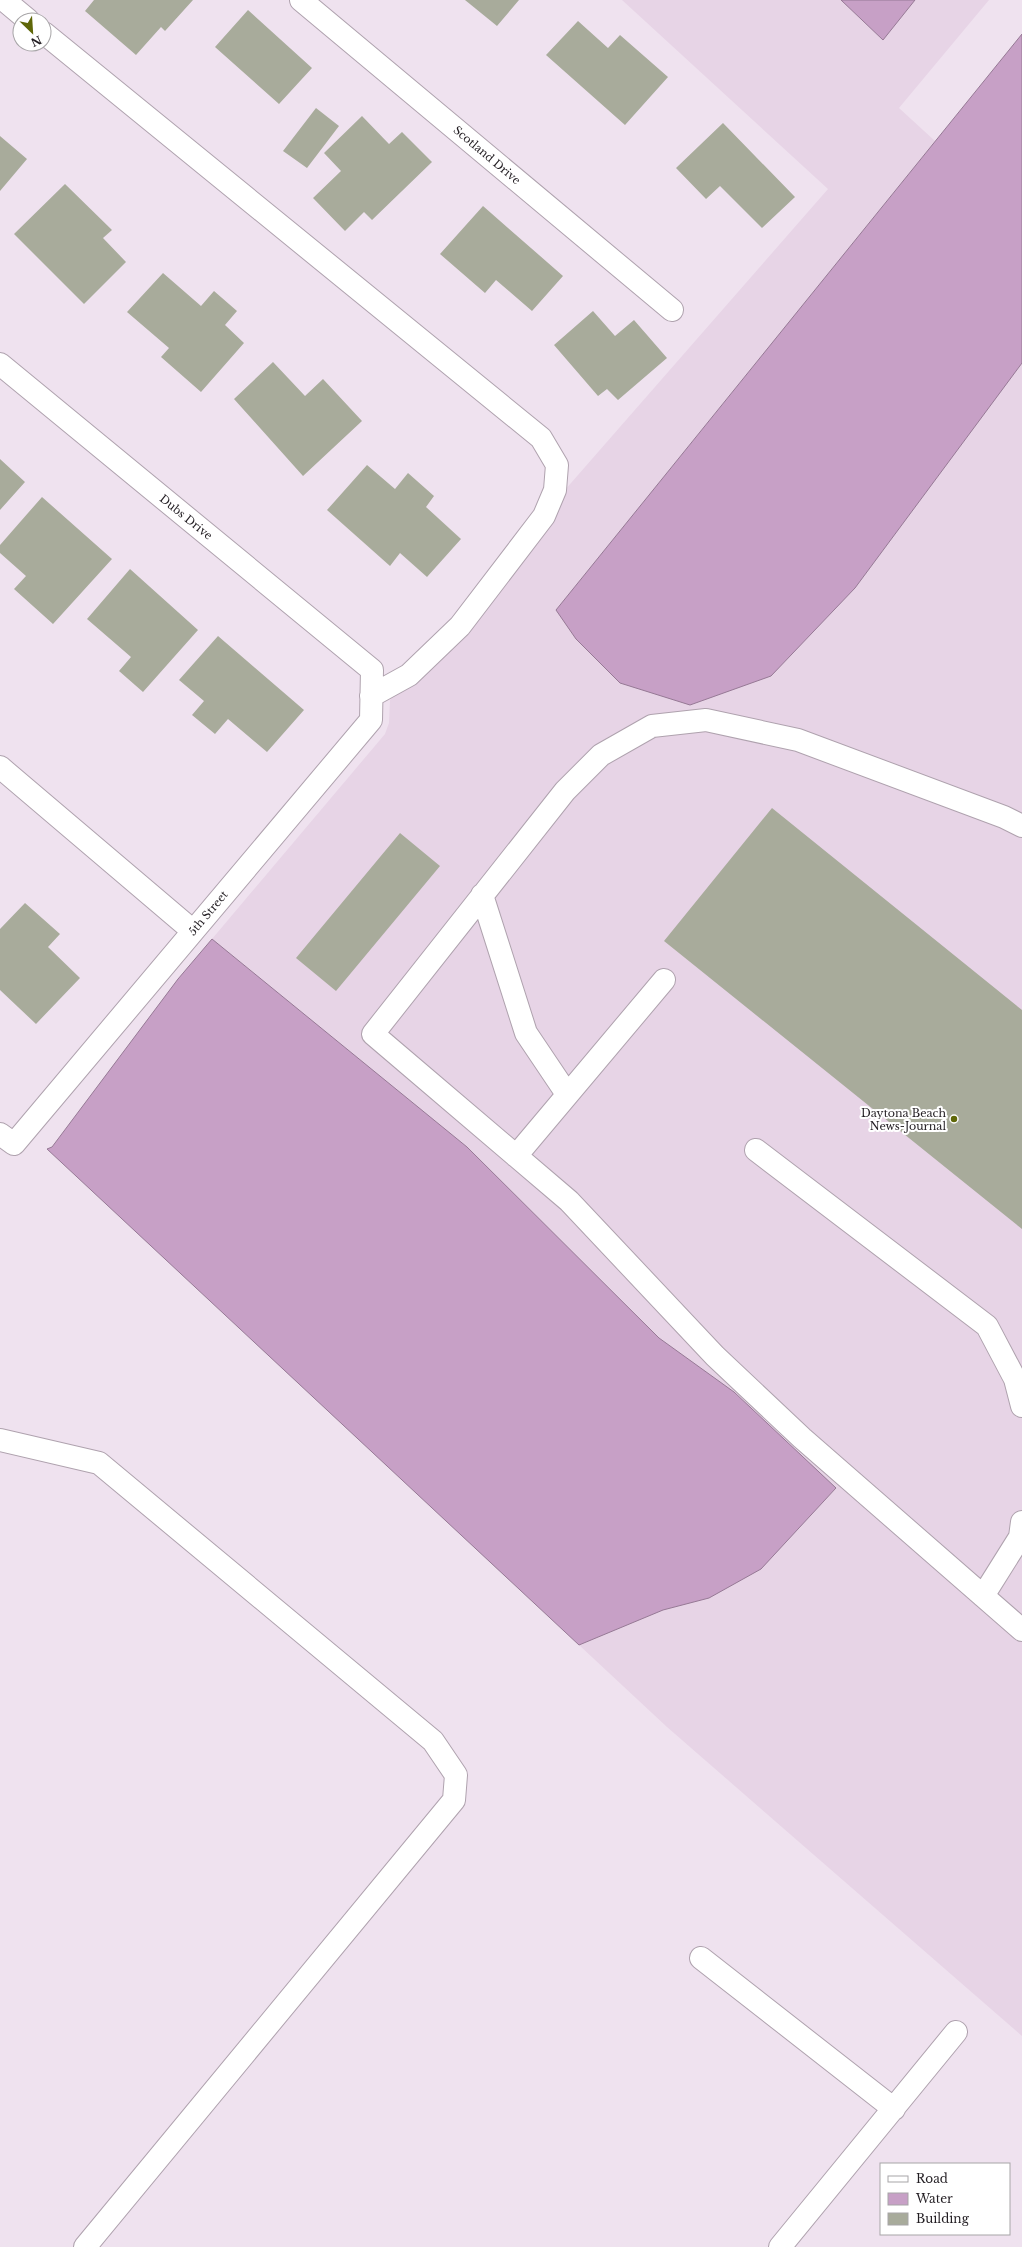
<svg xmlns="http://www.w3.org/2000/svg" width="1022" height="2247" font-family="'Libre Baskerville',serif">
<rect width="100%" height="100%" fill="#efe2ef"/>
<path fill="#e7d4e6" d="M622,0H841L883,40L915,0H989L899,108L935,141L556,610L771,676L855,588L1022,363V2036L667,1727L579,1645L663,1610L709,1598L804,1521L836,1489L734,1392L659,1338L467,1147L212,939L385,734L389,723L390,700L460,610L828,189Z"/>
<path fill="#c7a0c6" stroke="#967995" d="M841,0H915L883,40Z
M1022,34V363L855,588L771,676L690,705L620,683L576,639L556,610Z
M212,939L467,1147L659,1338L734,1392L836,1488L761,1569L709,1598L663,1610L579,1645L47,1149L52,1147L178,979Z"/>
<path fill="#a8ab9b" d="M94,0H193L165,31L161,27L136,55L85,11Z
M465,0H519L497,26Z
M248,10L312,68L279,104L215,47Z
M578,21L608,48L620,35L668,77L625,125L546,55Z
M316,108L339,126L307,168L283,151Z
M362,116L389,144L402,132L432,162L372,220L364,212L345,231L313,198L341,171L324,153Z
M723,123L795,197L762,228L720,186L706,199L676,168Z
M0,136L27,159L0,191Z
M65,184L112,230L103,238L126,262L84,304L14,234Z
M483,206L563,276L532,311L496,280L485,293L440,254Z
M163,273L201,306L214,291L237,311L225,325L244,343L201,392L161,357L169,348L127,312Z
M593,311L615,336L634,320L667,358L618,400L607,389L598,396L554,345Z
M273,362L305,396L323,379L362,421L303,476L234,399Z
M0,459L25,482L0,510Z
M367,465L395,489L408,473L434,496L426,507L461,539L427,577L400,553L390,566L327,510Z
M42,497L112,559L53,624L14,589L26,576L0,553V545Z
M130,569L198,630L143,692L119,671L131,657L87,619Z
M218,636L304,710L267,752L228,719L215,734L192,715L204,701L179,680Z
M772,808L1022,1010V1229L664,941Z
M400,833L440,866L336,991L296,958Z
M25,903L60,934L48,947L80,978L36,1024L0,990V929Z"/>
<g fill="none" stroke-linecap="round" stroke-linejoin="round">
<g stroke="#afa2ae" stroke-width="24">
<path id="minor" d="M4,0L28,20
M301,0L672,310
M44,33L541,438L557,465L555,490L544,516L460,626L409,675L371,696
M0,364L372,670L371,720L14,1144L0,1134
M0,767L193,931
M1022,826L1004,817L798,740L706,720L652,726L601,755L565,791L373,1034L569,1201L715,1356L802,1438L1022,1630
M482,895L526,1033L567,1094
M756,1150L987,1326L1015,1379L1022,1406
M516,1156L664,980
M0,1440L99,1463L433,1741L456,1775L454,1800L85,2247
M983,1596L1020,1537L1022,1522
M701,1958L894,2109
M780,2247L956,2032"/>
</g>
<use href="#minor" stroke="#fff" stroke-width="22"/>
</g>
<circle fill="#5f6709" stroke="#fff" stroke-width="1.5" cx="954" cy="1119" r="4"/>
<g text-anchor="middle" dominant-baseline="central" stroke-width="4" stroke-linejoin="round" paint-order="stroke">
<g font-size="11" fill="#221d22" stroke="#fff">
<text transform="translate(487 155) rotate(40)">Scotland Drive</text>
<text transform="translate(186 517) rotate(39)">Dubs Drive</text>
<text transform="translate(208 913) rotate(-50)">5th Street</text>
</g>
<g font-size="11" fill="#221d22" stroke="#fff" text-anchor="end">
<text x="946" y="1113">Daytona Beach<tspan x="946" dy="13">News-Journal</tspan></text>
</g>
</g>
<rect x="880" y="2163" width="130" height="72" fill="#ffffff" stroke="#a7a5a7"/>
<rect x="888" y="2176" width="20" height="6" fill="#ffffff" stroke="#a7a5a7"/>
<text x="916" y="2183" font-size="12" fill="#221d22">Road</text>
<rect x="888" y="2193" width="20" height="12" fill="#c7a0c6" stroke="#a7a5a7"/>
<text x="916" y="2203" font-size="12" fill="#221d22">Water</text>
<rect x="888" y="2213" width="20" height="12" fill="#a8ab9b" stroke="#a7a5a7"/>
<text x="916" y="2223" font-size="12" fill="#221d22">Building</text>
<g transform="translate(32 32) rotate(155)"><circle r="19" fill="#ffffff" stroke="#a7a5a7"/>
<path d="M0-3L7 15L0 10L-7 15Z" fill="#5f6709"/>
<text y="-6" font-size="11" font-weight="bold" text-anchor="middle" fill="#221d22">N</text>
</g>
</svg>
